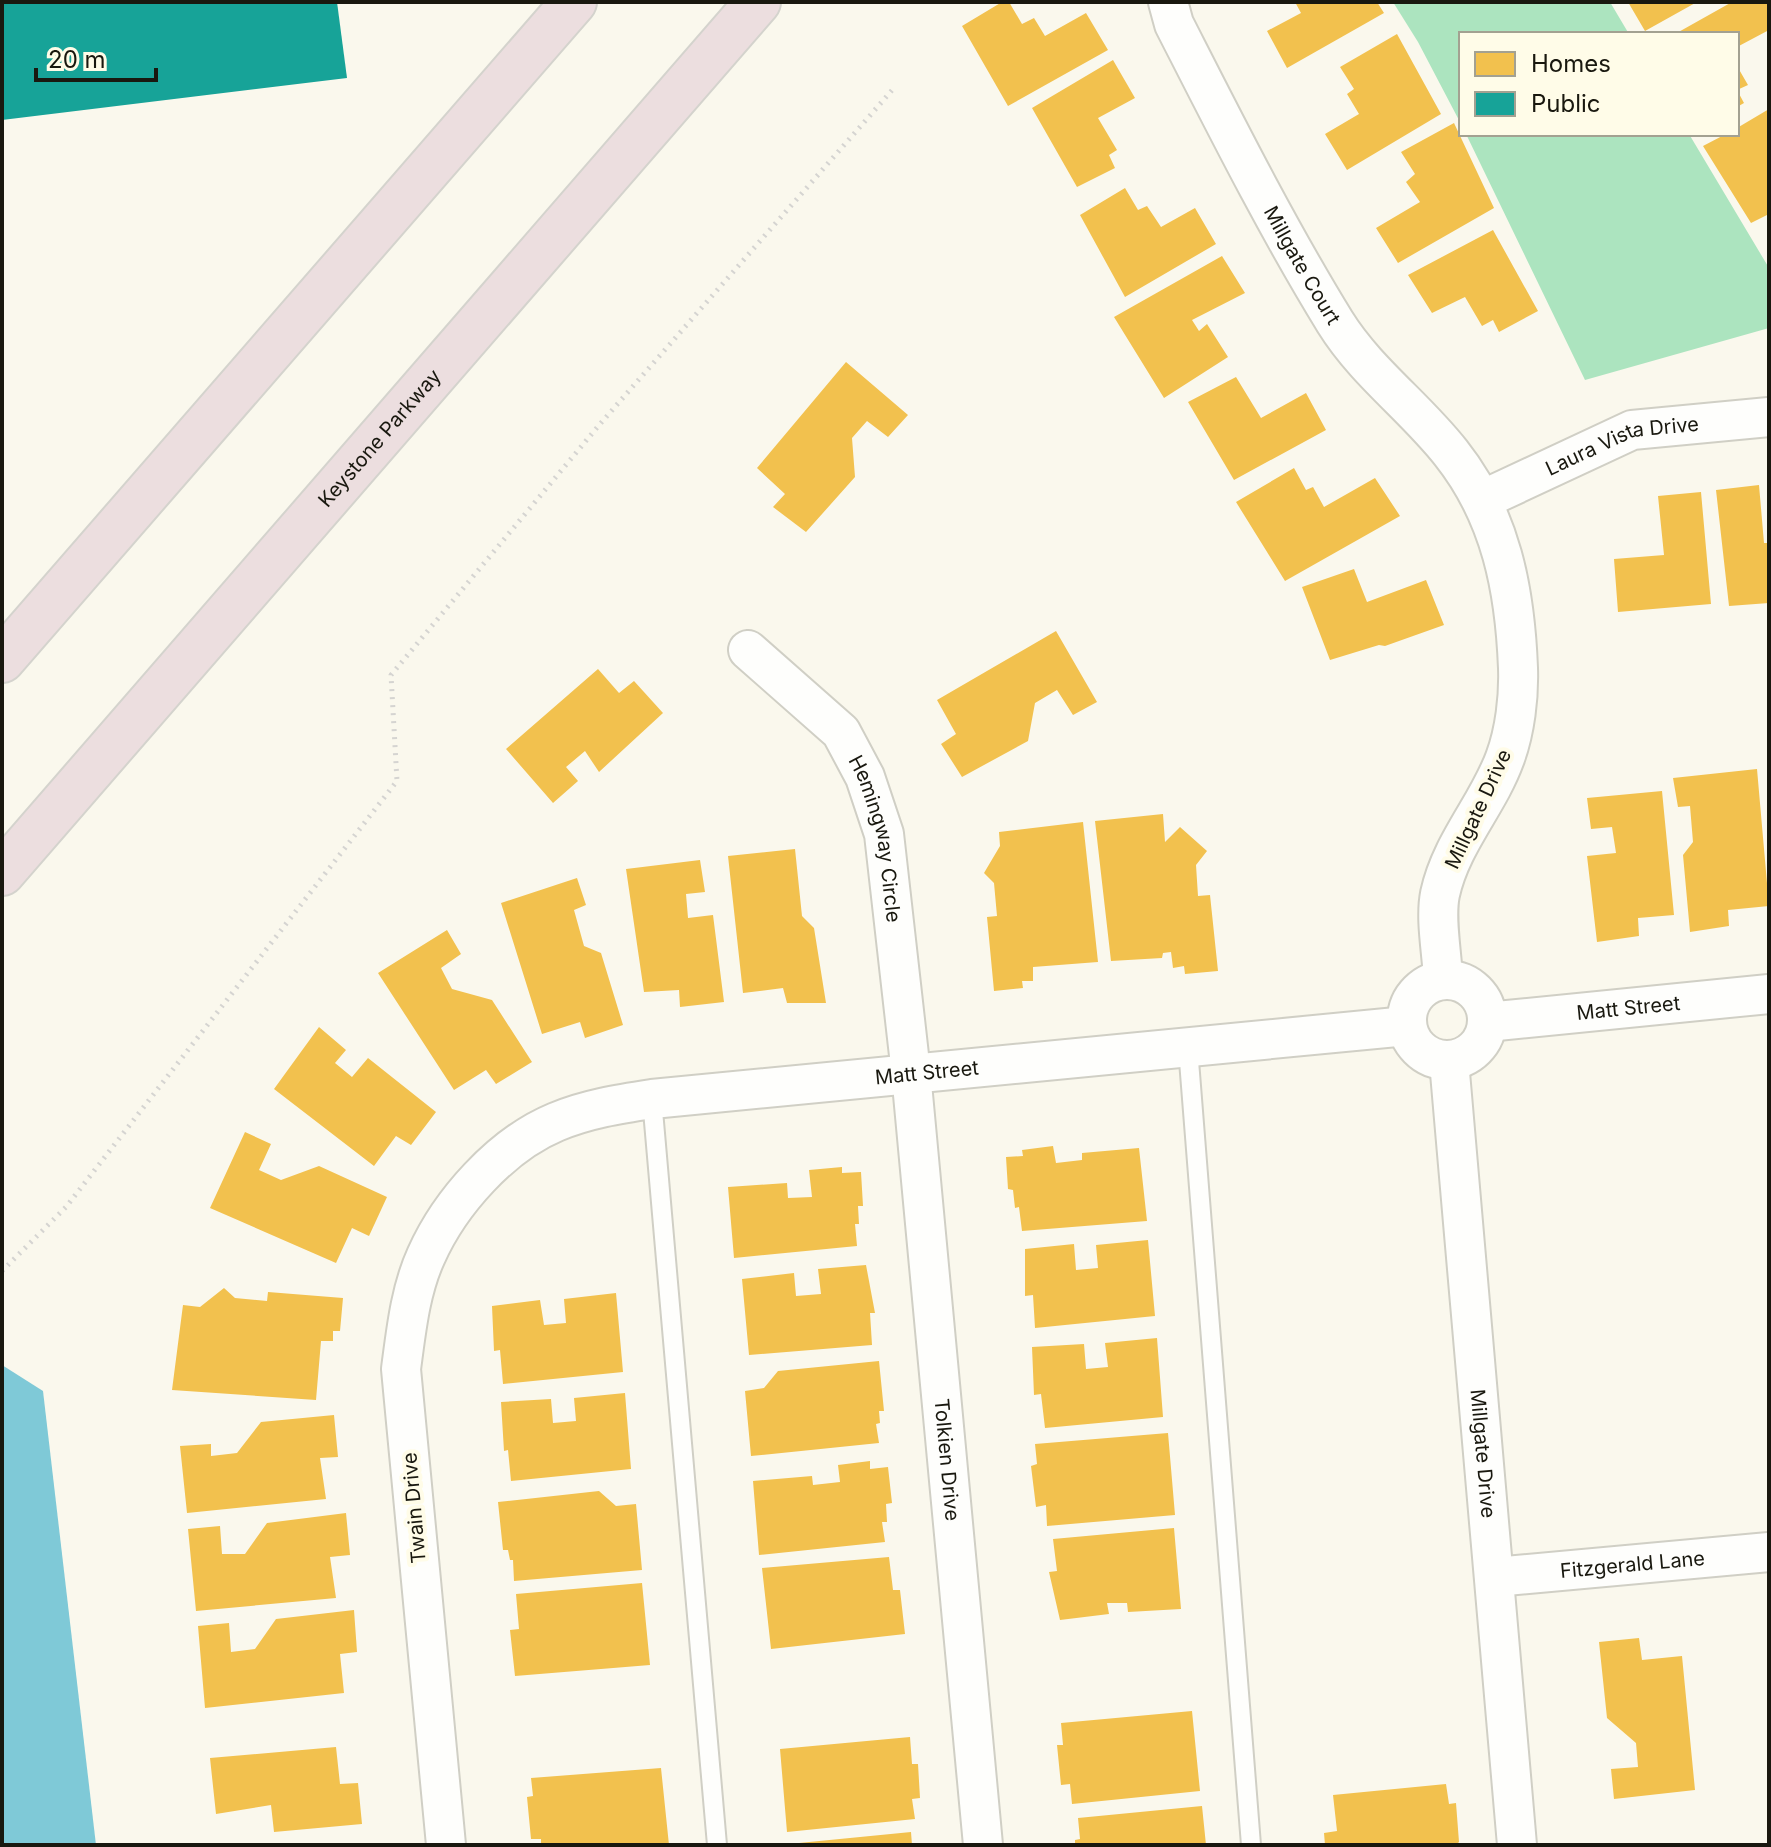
<svg xmlns="http://www.w3.org/2000/svg" width="1771" height="1847" font-family="Inter,sans-serif">
<rect width="100%" height="100%" fill="#faf8ed"/>
<path fill="#ace4bf" d="M1393,2H1610L1629,34H1461V124L1418,42Z
M1466,134H1689L1769,268V328L1585,380Z"/>
<path fill="#7fc9d7" d="M2,1365L43,1391L96,1845H2Z"/>
<path fill="#f2c14e" d="M1002,2H1009L1022,24L1034,18L1045,36L1086,13L1108,50L1008,106L962,26Z
M1295,2H1377L1384,13L1287,68L1267,31L1301,13Z
M1628,2H1697L1645,31Z
M1732,2H1769V30L1737,47V34H1675Z
M1397,34L1441,114L1347,170L1325,134L1359,114L1347,94L1354,89L1340,67Z
M1113,60L1135,98L1098,118L1117,150L1109,155L1115,168L1077,187L1032,108Z
M1737,66L1748,85L1737,90L1744,103L1737,107Z
M1769,109V214L1751,223L1703,146L1726,134H1737V128Z
M1454,123L1494,208L1398,263L1376,228L1420,202L1406,182L1415,174L1401,152Z
M1125,188L1138,210L1147,206L1161,227L1195,208L1216,244L1125,297L1080,215Z
M1493,230L1538,311L1499,332L1493,320L1482,326L1465,297L1432,313L1408,275Z
M1222,256L1245,293L1192,320L1199,331L1207,324L1228,357L1164,398L1114,317Z
M846,362L908,415L888,437L867,421L852,438L855,477L806,532L773,507L785,494L757,468Z
M1236,377L1261,418L1306,393L1326,430L1234,480L1188,402Z
M1294,468L1306,490L1313,487L1324,507L1375,478L1400,516L1285,581L1236,502Z
M1759,485L1764,543H1769V603L1729,606L1716,490Z
M1701,492L1711,604L1618,612L1614,559L1664,555L1658,496Z
M1354,569L1367,602L1426,580L1444,625L1385,646L1379,645L1330,660L1302,587Z
M1056,631L1097,702L1073,715L1057,690L1035,703L1028,741L962,777L941,744L956,734L937,700Z
M598,669L619,693L634,681L663,713L599,772L585,751L566,767L578,781L553,803L506,749Z
M1757,769L1769,906L1728,910L1729,926L1690,932L1683,855L1693,842L1690,806L1678,807L1673,778Z
M1662,791L1674,915L1638,918L1639,936L1597,942L1587,856L1616,853L1612,827L1591,829L1587,798Z
M1163,814L1165,842L1180,827L1207,851L1196,865L1198,896L1210,895L1218,971L1185,974L1184,966L1173,968L1171,952L1163,953L1162,958L1111,961L1095,821Z
M1083,822L1098,962L1033,967V981H1022L1023,988L994,991L987,917L997,916L994,883L984,873L1000,846L999,832Z
M795,849L802,916L814,928L826,1003H787L783,988L743,993L728,856Z
M700,860L705,892L686,894L688,918L713,915L724,1002L680,1007L679,990L644,992L626,869Z
M577,878L586,905L574,910L584,946L601,953L623,1025L585,1038L580,1022L542,1034L501,903Z
M447,930L461,954L441,968L452,989L492,1000L532,1062L496,1084L486,1070L454,1090L378,973Z
M319,1027L346,1050L335,1063L352,1077L368,1058L436,1112L411,1145L396,1136L374,1166L274,1089Z
M245,1132L271,1144L259,1170L281,1180L319,1166L387,1197L369,1236L352,1228L336,1263L210,1208Z
M1053,1146L1056,1163L1082,1160V1153L1139,1148L1147,1221L1022,1231L1019,1207L1015,1208L1013,1190L1008,1189L1006,1157L1023,1156L1022,1150Z
M842,1167V1173L861,1172L863,1206H858L859,1224H855L857,1246L734,1258L728,1187L787,1183L788,1198L812,1197L809,1170Z
M1148,1240L1155,1316L1035,1328L1033,1295L1025,1296V1249L1074,1244L1076,1270L1098,1268L1096,1245Z
M866,1265L875,1313H870L872,1345L749,1355L742,1279L794,1273L796,1296L821,1294L818,1269Z
M224,1288L235,1298L267,1301L268,1292L343,1298L340,1331H333V1341H321L316,1400L172,1390L183,1305L200,1307Z
M616,1293L623,1372L503,1384L500,1350L494,1351L492,1306L540,1300L544,1325L566,1323L564,1299Z
M1157,1338L1163,1417L1045,1428L1041,1394L1034,1395L1032,1347L1084,1344L1086,1369L1108,1367L1105,1343Z
M879,1361L884,1411H879L880,1423L876,1424L879,1443L751,1456L745,1391L764,1388L778,1371Z
M625,1393L631,1469L511,1481L508,1450L504,1451L501,1402L551,1399L553,1423L576,1421L574,1398Z
M334,1415L338,1457L320,1458L326,1499L187,1513L180,1446L211,1444V1456L237,1453L261,1422Z
M1168,1433L1175,1515L1047,1526L1046,1505L1036,1507L1031,1466L1037,1464L1035,1444Z
M870,1461V1469L888,1467L892,1503L886,1504L887,1522H882L885,1542L759,1555L753,1481L812,1476L813,1485L840,1482L838,1465Z
M599,1491L616,1506L636,1504L642,1570L514,1581L513,1560H510L508,1550H503L498,1502Z
M346,1513L350,1555L330,1557L336,1598L196,1611L188,1529L220,1526L222,1554H245L267,1523Z
M1174,1528L1181,1609L1128,1612L1127,1603H1107L1109,1614L1060,1620L1049,1572L1057,1571L1053,1539Z
M889,1557L893,1590H900L905,1634L771,1649L762,1568Z
M642,1583L650,1665L515,1676L510,1630L519,1629L516,1594Z
M354,1610L357,1652L340,1654L344,1693L205,1708L198,1626L229,1623L231,1652L255,1649L276,1619Z
M1639,1638L1642,1660L1682,1656L1695,1790L1614,1799L1611,1769L1638,1767L1636,1743L1607,1718L1599,1642Z
M1192,1711L1200,1791L1072,1804L1070,1784L1061,1785L1057,1745H1063L1061,1723Z
M910,1737L912,1764H918L920,1798L912,1799L915,1819L787,1832L780,1749Z
M336,1747L340,1784L358,1783L362,1824L274,1832L271,1805L216,1814L210,1758Z
M661,1768L669,1845H541V1839H531L527,1797L533,1796L531,1778Z
M1446,1784L1449,1804L1456,1803L1459,1842L1456,1845H1325L1324,1833L1337,1831L1333,1795Z
M1202,1806L1206,1845H1075V1840L1080,1839L1078,1818Z
M911,1832L912,1845H799V1843Z"/>
<path fill="#17a398" d="M2,2H337L347,78L2,120Z"/>
<g fill="none" stroke-linecap="round" stroke-linejoin="round">
<g stroke="#d0cfc5" stroke-width="22">
<path id="lane" d="M1188,1048L1251,1845
M652,1099L717,1845"/>
</g>
<g stroke="#d0cfc5" stroke-width="42">
<g id="street">
<path id="s1" d="M1168,2L1174,24C1225,124 1276,226 1335,322C1366,372 1415,407 1451,453C1501,516 1515,590 1518,668C1519,697 1515,731 1505,758C1488,805 1451,843 1440,894C1435,919 1442,953 1443,979"/>
<path id="s2" d="M1482,500L1632,430L1769,417"/>
<path id="s3" d="M748,650L841,732L865,777L884,834L911,1073L983,1845"/>
<circle cx="1447" cy="1020" r="40"/>
<path id="s4" d="M1487,1022L1769,994"/>
<path id="s5" d="M1449,1061L1517,1845"/>
<path id="s6" d="M1495,1577L1769,1552"/>
<path id="s7" d="M446,1845L401,1369C406,1332 410,1291 426,1256C450,1202 501,1145 556,1122C587,1109 619,1104 652,1099L1407,1026"/>
</g>
</g>
<g stroke="#d4d3cd" stroke-width="48">
<g id="highway">
<path d="M2,660L574,2"/>
<path id="s8" d="M2,873L758,2"/>
</g>
</g>
<path stroke="#d5d4d1" stroke-width="5" stroke-dasharray="2 6" stroke-linecap="butt" d="M2,1271L66,1207L397,781L391,675L600,424L894,88"/>
<use href="#lane" stroke="#fefefc" stroke-width="18"/>
<use href="#street" stroke="#fefefc" stroke-width="38"/>
<use href="#highway" stroke="#ecdedf" stroke-width="44"/>
</g>
<g text-anchor="middle" dominant-baseline="central" stroke-width="8" stroke-linejoin="round" paint-order="stroke">
<g font-size="20" fill="#19180f" stroke="#fffce8">
<text stroke="none"><textPath href="#s1" startOffset="296">Millgate Court</textPath></text>
<text stroke="none"><textPath href="#s8" startOffset="576">Keystone Parkway</textPath></text>
<text stroke="none"><textPath href="#s2" startOffset="152">Laura Vista Drive</textPath></text>
<text transform="translate(1478 809) rotate(-65)">Millgate Drive</text>
<text stroke="none"><textPath href="#s3" startOffset="238">Hemingway Circle</textPath></text>
<text stroke="none"><textPath href="#s4" startOffset="142">Matt Street</textPath></text>
<text stroke="none"><textPath href="#s7" startOffset="1160">Matt Street</textPath></text>
<text stroke="none"><textPath href="#s5" startOffset="394">Millgate Drive</textPath></text>
<text stroke="none"><textPath href="#s3" startOffset="864">Tolkien Drive</textPath></text>
<text transform="translate(414 1508) rotate(-95)">Twain Drive</text>
<text stroke="none"><textPath href="#s6" startOffset="138">Fitzgerald Lane</textPath></text>
</g>
</g>
<rect width="1771" height="1847" fill="none" stroke="#19180f" stroke-width="8"/>
<rect x="1459" y="32" width="280" height="104" fill="#fffce8" stroke="#a3a191" stroke-width="2"/>
<rect x="1475" y="52" width="40" height="24" fill="#f2c14e" stroke="#a3a191" stroke-width="2"/>
<text x="1531" y="72" font-size="24" fill="#19180f">Homes</text>
<rect x="1475" y="92" width="40" height="24" fill="#17a398" stroke="#a3a191" stroke-width="2"/>
<text x="1531" y="112" font-size="24" fill="#19180f">Public</text>
<path d="M36 68v12h120v-12" fill="none" stroke="#19180f" stroke-width="4"/>
<text x="48" y="68" font-size="24" fill="#19180f" stroke="#fffce8" stroke-width="6" paint-order="stroke">20 m</text>
</svg>
